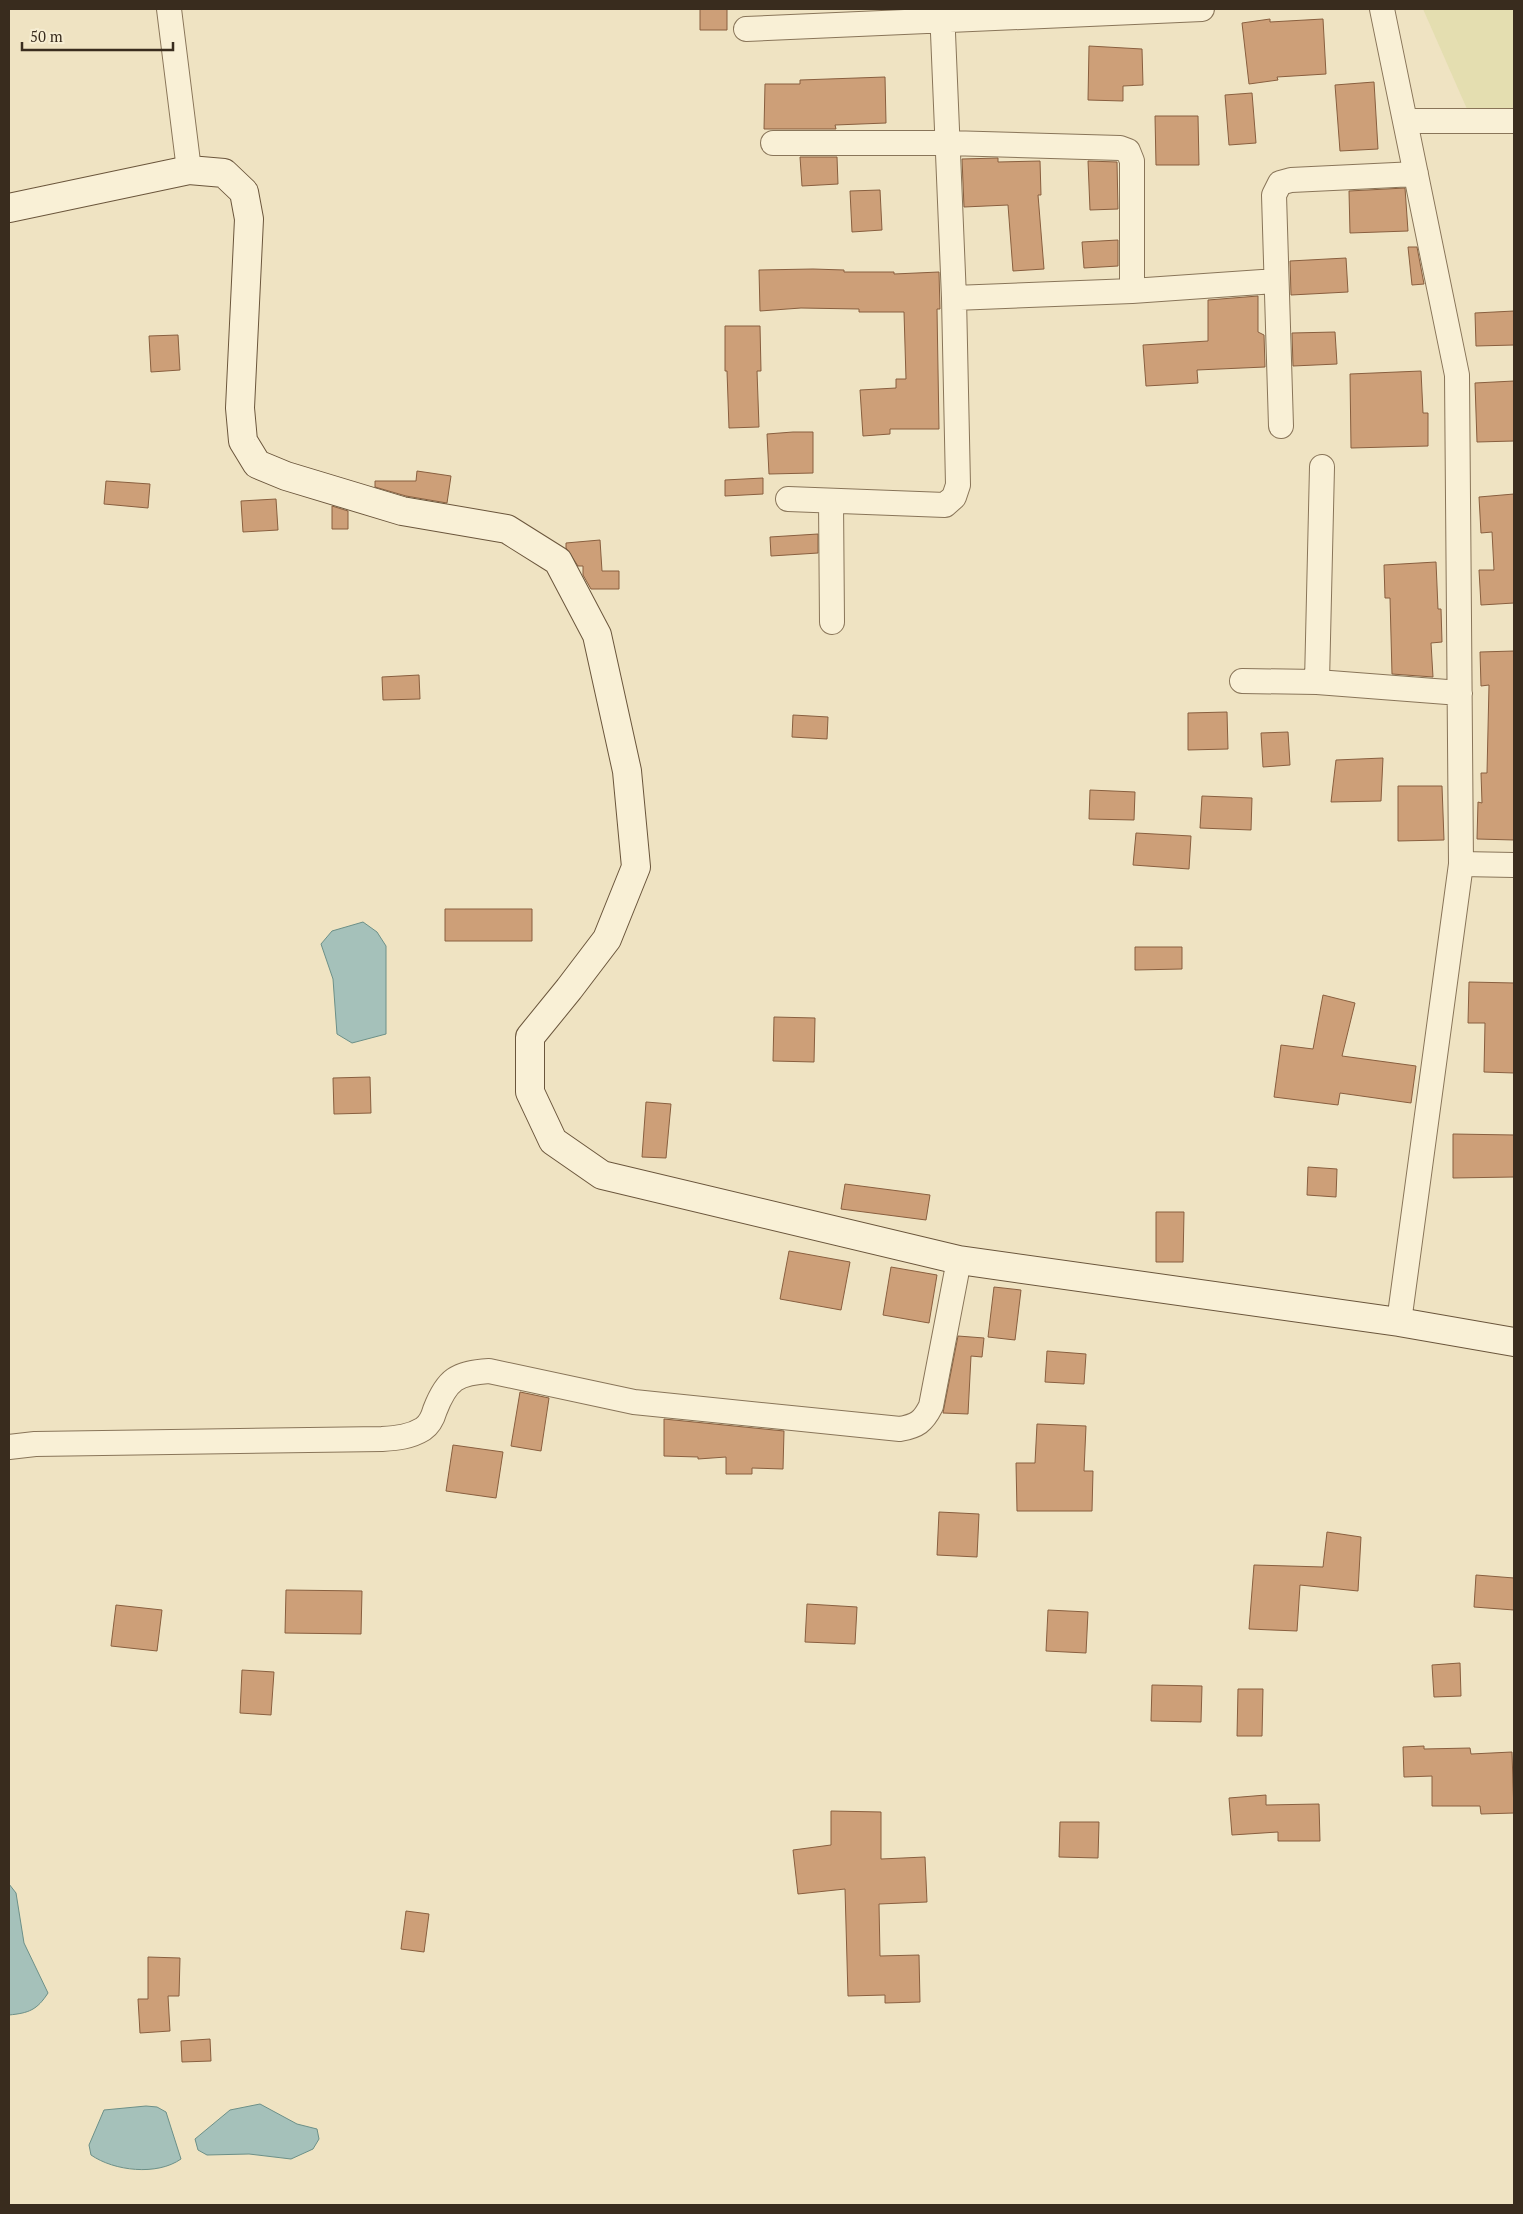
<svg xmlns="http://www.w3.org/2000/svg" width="1523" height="2214" font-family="'PT Serif',serif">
<rect width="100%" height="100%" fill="#efe3c2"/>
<path fill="#e4deb0" d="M1423,9H1514V109H1467Z"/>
<path fill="#a5c1ba" stroke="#6c9088" d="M363,922L377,932L386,946V1034L352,1043L337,1034L333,979L321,944L332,931Z
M9,1884L16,1893L24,1943L48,1993C37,2010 29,2013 9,2015Z
M260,2104L297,2124L317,2129L319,2139L313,2149L291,2159L249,2154L207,2155L198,2150L195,2139L230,2110Z
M146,2106L157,2107L166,2112L181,2159C157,2176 114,2171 91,2155L89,2145L104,2110Z"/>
<path fill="#cd9f78" stroke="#895f3f" d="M700,9H727V30H700Z
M1270,19V22L1323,19L1326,74L1277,77L1278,80L1249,84L1242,23Z
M1089,46L1142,49L1143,85L1123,86V101L1088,100Z
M885,77L886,123L835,125L836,129H764L765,84H800V80Z
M1374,82L1378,149L1340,151L1335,85Z
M1252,93L1256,143L1229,145L1225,95Z
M1155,116H1198L1199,165H1156Z
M800,157H837L838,184L802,186Z
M998,158V162L1040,161L1041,195H1038L1044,269L1013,271L1008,205L964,207L962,159Z
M1088,161L1117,162L1118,209L1090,210Z
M1405,188L1408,231L1350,233L1349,191Z
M880,190L882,230L852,232L850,191Z
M1118,240V266L1084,268L1082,242Z
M1408,247H1417L1424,284L1412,285Z
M1346,258L1348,292L1291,295L1290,261Z
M813,269L844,270V272H894V274L939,272L940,309H937L939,429H890V434L863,436L860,390L896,388V379H906L904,312H859V309L801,308L760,311L759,270Z
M1258,296V332L1264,335L1265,367L1197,370L1198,383L1146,386L1143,345L1208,341V300Z
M1514,311V345L1476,346L1475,313Z
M725,326H760L761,371H757L759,427L729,428L727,371H725Z
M1335,332L1337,364L1293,366L1292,333Z
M178,335L180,370L151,372L149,336Z
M1421,371L1423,413H1428V446L1351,448L1350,374Z
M1514,381V441L1477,442L1475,383Z
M793,432H813V473L769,474L767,434Z
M417,471L451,476L447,503L406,496L375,487V481H416Z
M763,478V494L725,496V480Z
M106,481L150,484L148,508L104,504Z
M1514,494V603L1481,605L1479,570H1494L1492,532L1481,533L1479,497Z
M276,499L278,530L243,532L241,501Z
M332,506L348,511V529H332Z
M818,534V553L771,556L770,537Z
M600,540L602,571H619V589H591L583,575V566H578L566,548V543Z
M1436,562L1438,609H1441L1442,642L1431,643L1433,677L1392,674L1390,598H1385L1384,565Z
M1514,651V840L1477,839L1478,802L1482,803L1481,773H1487L1489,685L1481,686L1480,652Z
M419,675L420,699L383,700L382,677Z
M1227,712L1228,749L1188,750V713Z
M793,715L828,717L827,739L792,737Z
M1288,732L1290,765L1263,767L1261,733Z
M1383,758L1381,801L1331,802L1336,760Z
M1398,786H1442L1444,840L1398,841Z
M1090,790L1135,792L1134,820L1089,819Z
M1202,796L1252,798L1251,830L1200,828Z
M1136,833L1191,836L1189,869L1133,865Z
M445,909H532V941H445Z
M1135,947H1182V969L1135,970Z
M1469,982L1514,983V1073L1484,1072L1485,1023H1468Z
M1323,995L1355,1003L1342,1056L1416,1066L1411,1103L1340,1093L1338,1105L1274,1097L1281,1045L1313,1049Z
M774,1017L815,1018L814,1062L773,1061Z
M370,1077L371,1113L334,1114L333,1078Z
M646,1102L671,1104L666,1158L642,1157Z
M1453,1134L1514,1135V1177L1453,1178Z
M1308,1167L1337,1169L1336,1197L1307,1195Z
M845,1184L930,1195L926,1220L841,1209Z
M1156,1212H1184L1183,1262H1156Z
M789,1251L850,1262L841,1310L780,1299Z
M891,1267L937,1275L929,1323L883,1315Z
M994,1287L1021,1290L1015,1340L988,1337Z
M958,1336L984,1338L982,1357L971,1356L968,1414L943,1413Z
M1047,1351L1086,1354L1084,1384L1045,1382Z
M520,1392L549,1398L541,1451L511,1446Z
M664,1419L784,1431L783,1469L752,1468V1474H726V1457L698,1459V1457L664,1456Z
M1037,1424L1086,1426L1084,1471H1093L1092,1511H1017L1016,1463H1035Z
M453,1445L503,1452L496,1498L446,1491Z
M939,1512L979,1514L977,1557L937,1555Z
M1327,1532L1361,1537L1358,1591L1300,1585L1297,1631L1249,1629L1254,1565L1323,1567Z
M1476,1575L1514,1578V1610L1474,1607Z
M286,1590L362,1591L361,1634L285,1633Z
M807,1604L857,1607L855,1644L805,1642Z
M116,1605L162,1610L157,1651L111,1646Z
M1048,1610L1088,1612L1086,1653L1046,1651Z
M1460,1663L1461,1696L1434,1697L1432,1665Z
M242,1670L274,1672L271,1715L240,1713Z
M1152,1685L1202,1686L1201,1722L1151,1721Z
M1238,1689H1263L1262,1736H1237Z
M1424,1746V1749L1470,1748L1471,1754L1512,1752L1514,1813L1481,1814L1480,1806H1432V1776L1404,1777L1403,1747Z
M1266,1795V1805L1319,1804L1320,1841H1278V1832L1232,1835L1229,1798Z
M831,1811L881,1812V1859L925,1857L927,1902L879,1904L880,1956L919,1955L920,2002L885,2003V1995L848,1996L845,1889L798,1894L793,1850L831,1845Z
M1060,1822H1099L1098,1858L1059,1857Z
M406,1911L429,1914L424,1952L401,1949Z
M148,1957L180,1958L179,1996H168L170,2031L140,2033L138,1999H148Z
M210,2039L211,2061L182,2062L181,2041Z"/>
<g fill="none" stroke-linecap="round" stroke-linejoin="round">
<g stroke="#897559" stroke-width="26">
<path id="street" d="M169,9L189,170
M1382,9L1457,375L1461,864L1399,1322
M746,29L1202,9
M1405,121H1514
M773,143H948L1120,148L1128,151L1132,161V291
M954,298L1132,291L1276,281
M1281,426L1274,195L1280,183L1291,180L1416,174
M788,499L945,505L954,497L958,485L954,298L942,9
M831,501L832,622
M1242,681L1317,682L1460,693
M1317,682L1322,467
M1461,864L1514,865
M9,1447L35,1444L382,1439C397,1438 410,1437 423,1429C429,1425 433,1417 435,1410C447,1379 457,1373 489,1371L634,1402L900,1429C917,1426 923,1422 931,1406L959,1260"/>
</g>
<g stroke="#6b563c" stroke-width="30">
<path id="secondary" d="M9,208L189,170L224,173L244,192L249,219L240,408L243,441L257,464L286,476L402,511L507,529L558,561L597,635L627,771L636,867L607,939L569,989L530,1037V1092L553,1141L602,1175L959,1260L1399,1322L1514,1342"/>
</g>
<use href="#street" stroke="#f9f0d6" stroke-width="24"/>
<use href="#secondary" stroke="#f9f0d6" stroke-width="28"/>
</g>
<rect width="1523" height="2214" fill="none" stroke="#392c1e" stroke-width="20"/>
<path d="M22 42v8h151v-8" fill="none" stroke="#392c1e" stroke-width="2.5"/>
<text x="30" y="42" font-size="15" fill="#392c1e" stroke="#f6edd2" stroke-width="4" paint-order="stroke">50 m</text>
</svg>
